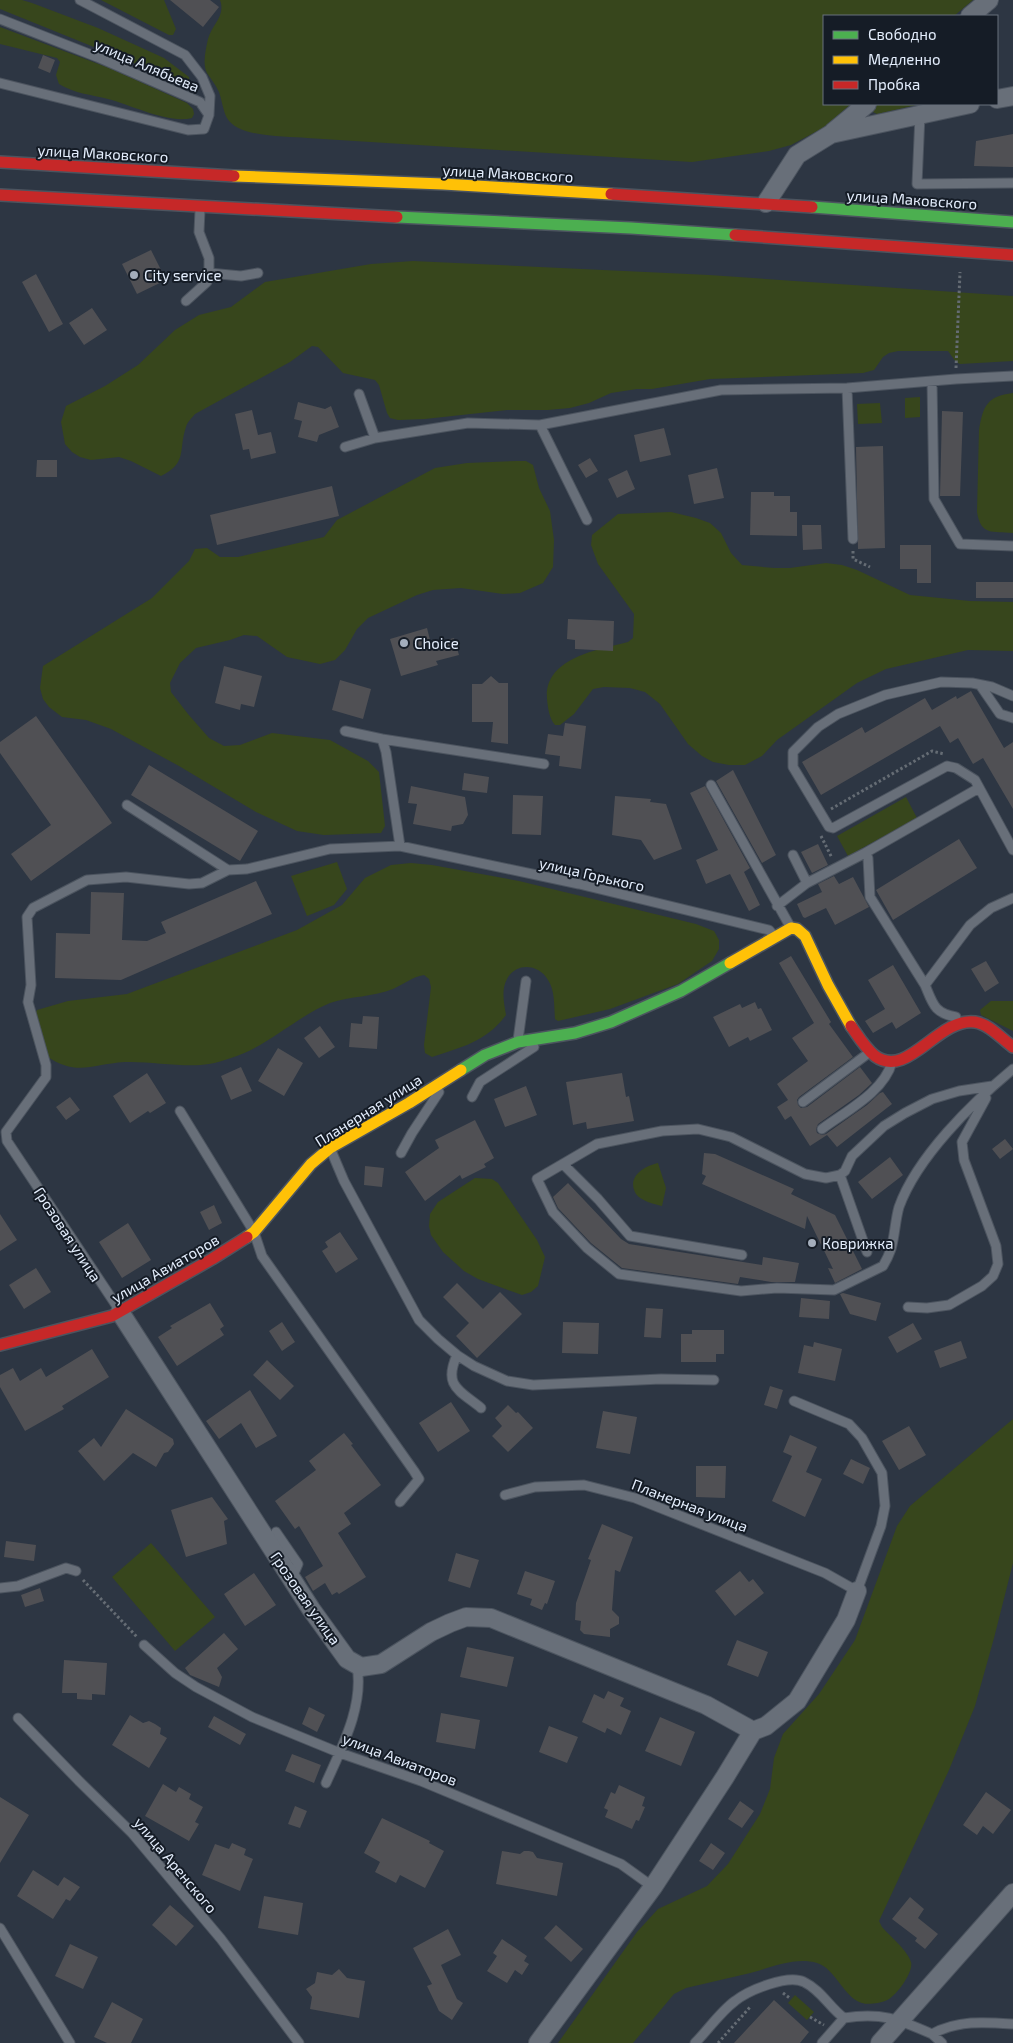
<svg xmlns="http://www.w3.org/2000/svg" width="1013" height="2043" font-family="'Exo 2',sans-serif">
<rect width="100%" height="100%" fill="#2d3643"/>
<path fill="#37461c" d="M0,0H22L32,3L98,28L164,58L189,77L190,84L187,85L173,79L0,9Z
M101,0H164L176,29L173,35H169Z
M220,0H973L954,16H824V104H851L823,128L791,145L769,151L692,162L307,138C287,136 238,138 227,118C223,111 222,100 219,92C216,85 211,79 207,73C202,63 206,49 208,39C212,24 226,16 220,0Z
M0,27L109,68L187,103L193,109L194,114L192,118C169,124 131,105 108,99C92,95 73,93 59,84L56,75L60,62L57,58L0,44Z
M876,104H921L877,114L873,112L872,109Z
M413,261L709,275L1013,296V361L960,364L956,362L948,351H898L889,353L883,357L874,370L863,373L710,379L652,389H637L611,393L589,403L570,408L548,410H507L425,419L398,420L390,418L387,413L379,385L375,380L343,373L318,347L312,346L290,362L195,414C192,418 187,422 186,427C178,450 188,463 161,476L131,461L119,457L91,460L80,457L72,452L65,444L61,422L66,406L105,386L138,365L175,330L199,315L231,307L265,282L371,264Z
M1013,393V533C992,531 981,536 977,512L979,430C983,406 987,396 1013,393Z
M920,397V417L905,418V398Z
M880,403L882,423L858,424L857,404Z
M517,461H526L533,465L539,488L550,511L554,540L553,567L543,583L520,593L503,594L461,588L433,590L417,595L368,618L357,629L345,650L335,660L320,664L287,657L257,636L244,635L230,640L196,648L180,663L170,683L171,692L188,714L209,738L224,746L240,745L272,733L330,740L368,761L379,772L385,826L381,833L324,835L297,831L256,812L179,766L111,729L86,720L62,717L49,707L43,699L40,688L43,666L152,598L189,561L195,549L207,548L220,557H238L324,537L337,520L435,468L467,463Z
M671,512L696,518L710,523L721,533L731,553L742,565L774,568H790L826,563L842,565L857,570L910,595L970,601L1013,602V651L968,650L886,669L857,683L777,740L762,756L745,765H729L713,762L702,756L688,744L660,704L645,692L630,688L604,687L593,689L574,714L560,725H555C549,718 548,708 547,699C544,658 597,650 628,642L633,638L634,614L598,564L591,545L592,535L618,514Z
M906,797L917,818L848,856L837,836Z
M337,862L347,889L334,905L307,916L291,876Z
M411,863L432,865L519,881L696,924L714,931L719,940V949L712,961L678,984L610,1009L558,1021L555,1019C554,1006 555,990 548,980C539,964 516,962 507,979C501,990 504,1003 506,1015C486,1042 462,1047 432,1057L425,1053L424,1045L431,987L429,979L424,975C412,977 404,984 393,989C374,997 350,996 330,1003C296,1017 267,1047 231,1058C224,1060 216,1063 209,1064C185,1068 151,1061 125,1062C91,1064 78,1077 46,1056C30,1046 28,1025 37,1010L68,1001L127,994L297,930L342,905L365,878L391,865Z
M991,1001H1013V1031L981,1015L980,1010Z
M658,1163L666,1188L662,1206C654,1204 641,1201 636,1194C626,1177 644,1166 658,1163Z
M475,1178L492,1179L498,1183L537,1240L545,1257L538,1286L531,1292L522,1295L478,1279L464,1271L443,1252L431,1235L429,1226L430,1214L438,1202Z
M1013,1419V1563L994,1638L975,1706L949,1770L879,1921L882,1927C890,1936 908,1951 911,1962C914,1972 895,1998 885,2001C880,2003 868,2005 862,2003C844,1998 835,1968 817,1963C794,1956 768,1969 746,1974C726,1979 706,1983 686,1988L674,1994L633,2043H558L637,1932L658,1909L707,1886L728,1864L760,1814L770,1789L774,1758L783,1734L819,1694L855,1640L897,1526L910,1506Z
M151,1543L215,1617L175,1651L112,1577Z
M795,1995L814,2012L807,2020L788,2003Z"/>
<path fill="#505054" d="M170,0H210L219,7L203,27Z
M43,55L55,60L50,73L38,68Z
M1013,134V167L974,166L976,141Z
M151,250L166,280L137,294L122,264Z
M36,274L63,324L49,332L22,282Z
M92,308L107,330L84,345L69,323Z
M298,402L325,409L331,406L339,427L319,435L317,442L298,437L302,421L294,419Z
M252,410L258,435L271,432L276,453L251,459L249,449L243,450L235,414Z
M942,411L963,412L960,496H940Z
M664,428L671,455L640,462L634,435Z
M883,446L885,548L858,549L856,447Z
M590,458L598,471L586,478L578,465Z
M37,460H57V477H36Z
M717,468L724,498L694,504L688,475Z
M627,470L635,489L617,498L608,479Z
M332,486L339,516L217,545L210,515Z
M751,492H774V496H790V512H797V536L750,535Z
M802,525H821L822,549L803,550Z
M900,545H931V583H917V569H900Z
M976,582H1013V598H976Z
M568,619L614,621L613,651L575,649V640L567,639Z
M427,628L431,644L454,638L459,655L436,661L438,665L401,676L390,639Z
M224,666L262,676L254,707L241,704L240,710L215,703Z
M491,676L499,683H508V744L491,742L493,722H472V684H482Z
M340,680L371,689L363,719L332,710Z
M971,691L1004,748L1013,742V809L983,758L973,764L958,738L950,743L940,726L821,795L802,762L862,727L865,733L925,698L932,710L956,696L957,699Z
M36,716L112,823L31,881L11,854L51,825L0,753V742Z
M565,723L586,726L581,769L559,766L560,756L545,754L548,734L563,736Z
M149,765L258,831L240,861L131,795Z
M733,770L776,855L762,863L716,781Z
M464,773L489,777L487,793L462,790Z
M411,786L465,797L468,815L463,824L452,826L451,831L413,824L417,804L408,803Z
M705,786L750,868L744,872L760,905L749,911L730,874L706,884L696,860L718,850L690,793Z
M513,795L543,796L541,835L512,834Z
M615,796L651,799L650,802L666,804L682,849L654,860L641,840L612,835Z
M959,839L977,868L893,920L876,890Z
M818,844L828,865L812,873L801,852Z
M834,876L839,884L853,877L869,907L835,925L826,908L805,918L803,917L797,904L822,892L818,884Z
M256,881L272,914L121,980L55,978L56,933L90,934L91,892L124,893L122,940L147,941L166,933L161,922Z
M791,956L831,1022L829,1024L853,1057L799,1097L797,1100L798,1105L801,1108L807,1107L860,1067L872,1083L859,1095L818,1124L816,1129L817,1133L822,1135L826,1134L867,1105L880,1093L883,1092L892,1104L837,1147L827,1135L810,1146L791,1116L785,1120L777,1107L788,1100L777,1084L808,1061L792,1038L814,1023L779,963Z
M986,961L999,983L985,992L971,969Z
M893,965L921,1013L896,1029L892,1022L873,1033L865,1021L885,1009L868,980Z
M755,1002L758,1009L761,1008L772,1030L750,1041L748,1037L729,1047L713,1017L740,1004L742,1008Z
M363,1016L379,1017L377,1049L349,1047L351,1023L362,1024Z
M320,1026L335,1047L319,1058L304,1038Z
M278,1048L303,1063L284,1096L258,1081Z
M241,1067L252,1091L231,1100L221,1076Z
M147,1073L166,1103L150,1113L148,1111L130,1123L113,1096Z
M622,1073L626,1097L629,1096L634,1121L587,1129L586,1122L573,1125L566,1082Z
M526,1086L537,1115L505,1127L494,1099Z
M70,1097L80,1110L66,1120L56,1107Z
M475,1120L494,1158L484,1164L486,1167L462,1179L460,1175L425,1201L405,1172L439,1148L435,1140Z
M1005,1139L1013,1149L1000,1159L992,1149Z
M704,1153L715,1154L794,1189L791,1194L835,1215L862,1269L835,1283L828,1268L833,1269L807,1216L805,1229L702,1184L706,1176L702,1174Z
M890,1157L903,1175L872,1199L858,1182Z
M365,1166L384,1168L382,1187L364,1185Z
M568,1183L621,1239L629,1244L762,1265L763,1257L799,1263L795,1282H771L740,1277L738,1284L622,1268L591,1243L558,1208L553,1197Z
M214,1205L222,1223L209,1230L200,1212Z
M0,1214L17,1240L0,1251Z
M128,1223L151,1260L122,1278L99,1242Z
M340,1232L358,1259L336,1273L322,1251L328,1247L325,1242Z
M36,1268L51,1292L24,1309L9,1285Z
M457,1283L483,1309L500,1292L522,1314L477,1358L456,1336L469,1323L443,1297Z
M843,1293L881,1303L876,1321L850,1314L840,1294Z
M801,1298L830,1301L829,1319L799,1317Z
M210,1303L224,1326L220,1329L224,1335L177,1366L158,1337L172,1328L170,1326Z
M646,1308L663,1309L661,1338L644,1337Z
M282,1322L295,1342L282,1351L269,1331Z
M563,1322L599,1323L598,1354L562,1353Z
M913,1323L922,1339L897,1353L888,1337Z
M692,1330H724V1354H716V1362H681V1334H692Z
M961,1341L967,1358L940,1368L934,1351Z
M814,1342L842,1349L835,1381L798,1373L804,1345L813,1347Z
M92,1349L109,1377L62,1406L64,1409L25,1431L0,1387V1375L13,1368L20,1381L41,1368L46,1377Z
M267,1360L294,1386L280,1400L253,1375Z
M770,1386L783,1390L777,1409L764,1405Z
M250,1390L277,1436L256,1448L241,1423L219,1439L206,1421Z
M451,1402L470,1431L438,1452L419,1423Z
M508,1405L516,1413L518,1412L533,1428L508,1452L492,1436L502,1426L495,1418Z
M126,1409L173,1439L174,1444L168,1452L164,1453L156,1467L133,1453L104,1481L78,1451L94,1438L101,1447Z
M603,1411L637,1417L630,1454L596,1448Z
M909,1426L926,1455L899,1470L882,1441Z
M344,1433L353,1444L351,1445L381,1485L344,1513L351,1524L338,1533L366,1577L339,1594L337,1592L332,1595L325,1583L313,1591L305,1577L323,1566L299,1526L295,1529L275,1501L316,1470L309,1461Z
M790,1435L817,1447L806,1472L822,1479L805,1517L772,1501L792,1456L783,1452Z
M851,1459L870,1468L863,1484L843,1474Z
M696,1466H726L725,1498L696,1497Z
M212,1497L228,1519L224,1521L227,1544L186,1557L171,1510Z
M602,1524L633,1537L620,1572L615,1570L612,1610L619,1617V1624L610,1629V1637L584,1634L580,1630L581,1621L575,1620L576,1603L591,1560L588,1559Z
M6,1541L36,1545L34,1561L4,1557Z
M456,1553L479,1560L470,1588L448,1581Z
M525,1571L555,1581L547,1604L545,1603L542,1610L530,1605L532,1599L517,1594Z
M740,1571L749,1582L753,1579L764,1593L735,1616L715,1591Z
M254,1573L276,1605L245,1626L224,1594Z
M40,1588L44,1601L25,1607L21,1595Z
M224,1633L238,1649L217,1668L222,1677L219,1687L190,1675L185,1668Z
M737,1640L768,1652L758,1677L727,1665Z
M467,1647L514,1657L507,1687L460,1677Z
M64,1660L107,1663L105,1695L92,1694V1700L77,1699V1693H62Z
M608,1691L624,1698L620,1706L631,1711L621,1735L607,1728L605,1733L582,1722L594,1694L604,1699Z
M309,1707L325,1715L317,1732L302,1724Z
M441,1713L480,1720L475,1749L436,1742Z
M130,1715L143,1723L149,1721L155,1724L161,1728L160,1734L167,1738L149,1768L112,1745Z
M214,1716L246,1734L240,1745L208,1727Z
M660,1717L695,1732L681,1766L645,1751Z
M549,1726L578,1737L567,1763L539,1752Z
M292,1754L321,1765L314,1783L285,1771Z
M163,1784L176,1792L179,1787L191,1794L189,1799L203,1807L195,1822L199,1824L189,1841L145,1816Z
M619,1785L645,1797L642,1806L645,1807L639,1821L636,1820L632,1829L605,1817L608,1810L604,1808L611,1792L615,1794Z
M986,1792L1011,1810L993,1834L983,1826L977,1835L963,1825Z
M0,1797L29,1815L0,1863Z
M740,1801L754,1811L742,1828L728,1819Z
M295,1806L307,1811L300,1828L288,1824Z
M382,1818L430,1841L429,1843L444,1851L425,1888L400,1875L396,1883L375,1872L380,1862L364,1853Z
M232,1843L246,1849L244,1855L253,1859L240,1891L202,1875L215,1844L229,1849Z
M711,1843L725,1853L713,1870L699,1861Z
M502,1851L520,1854L524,1851H529L533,1852L537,1858L563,1863L557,1896L496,1884Z
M33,1870L58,1886L64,1877L80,1887L70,1901L66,1899L53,1919L17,1896Z
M264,1896L303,1903L298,1935L258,1928Z
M910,1897L924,1909L918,1918L938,1934L925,1949L915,1941L917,1938L892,1919Z
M170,1905L194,1926L176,1946L152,1925Z
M556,1925L583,1949L571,1962L544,1938Z
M448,1929L461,1955L441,1965L457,1999L463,2003L452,2020L439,2011L427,1986L432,1984L413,1948Z
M502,1939L527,1956L524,1961L529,1964L522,1975L515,1970L507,1983L487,1971L497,1956L493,1953Z
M70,1944L98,1957L83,1989L55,1976Z
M339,1969L347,1978L365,1981L359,2018L310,2009L312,1997L306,1989L315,1983L317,1972L332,1975Z
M774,2000L809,2032L800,2043H734Z
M112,2002L143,2019L131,2043H107L94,2037Z"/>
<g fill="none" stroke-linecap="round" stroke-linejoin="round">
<g stroke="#4c545f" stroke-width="11">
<path id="lane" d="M80,0L185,55L202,77L210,96L209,115
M0,19L97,57L200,102L209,115L204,129L188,130L0,83
M920,115L917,184L1013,183
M209,273L241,276L258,273
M186,301L207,282L209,273V258L199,232L200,210
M932,381L934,499L960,544L1013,546
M847,388L853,539
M359,394L375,438
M540,425L587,520
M345,447L375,438L468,423L540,425L721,390L847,388L956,379L1013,376
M980,685L1000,714L1013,718
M1013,696L992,687L972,683L941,682L885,695L838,714L818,727L793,752V767L829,827L833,828L947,766L956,768L975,780L1013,850
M345,731L382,739
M711,785L791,928
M127,805L228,870
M400,846L386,752L382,739L544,764
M865,853L868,858L870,897L925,985
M793,855L807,883
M777,906L807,883L865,853L979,788
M956,1017C934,1013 933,1004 925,985L970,925L991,908L1013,898
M518,1040L526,981
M992,1086L959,1091L932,1099L905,1113L884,1126L852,1156L845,1171L840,1175L826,1178L805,1174L731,1137L698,1129L662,1131L597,1144L537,1179L553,1212L587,1248L619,1274L741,1291L777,1288L834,1290L883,1266C886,1261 889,1255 891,1249C895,1235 895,1221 899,1207C917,1157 972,1103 1013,1069
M472,1097L480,1082L534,1047
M803,1102L870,1052
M180,1111L254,1232L262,1256L414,1471L419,1479L400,1502
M822,1129C846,1111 884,1092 892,1062
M330,1148L344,1181L419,1320L438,1339L457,1355L474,1366L507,1381L533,1385L661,1379L714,1380
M401,1153L412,1133L439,1092
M563,1164L598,1199L630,1236L742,1255
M840,1175L867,1252
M908,1307L927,1308L949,1305L982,1286L993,1276L998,1264L996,1246L964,1160L962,1142L986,1098
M120,1311L7,1141L6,1132L46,1077V1065L28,1002L31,985L27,917L33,908L87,880L126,877L189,884L202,883L228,870L247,869L330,849L400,846L579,884L769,930L774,936
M457,1355C443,1386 459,1390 481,1408
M505,1495L535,1487L584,1485L635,1498L825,1573L857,1591L881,1526L885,1506L882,1473L862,1438L849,1424L794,1401
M276,1532L298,1564L295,1571L288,1574
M0,1588L18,1586L66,1568L76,1571
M144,1645L175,1673L196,1687L252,1717L340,1753L421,1781L621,1864L653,1887
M18,1718L79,1781L132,1833L221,1939L299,2043
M326,1783C342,1747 364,1706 357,1666
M0,1928L70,2043
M932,2034L942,2043
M695,2043C708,2030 720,2012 735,2001C749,1990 788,1974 804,1982C821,1990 830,2008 844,2018C881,2012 898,2019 932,2034C958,2020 984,2022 1013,2024
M822,2043L844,2018"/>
</g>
<g stroke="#4c545f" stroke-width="20">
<path id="street" d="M970,16L989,0
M997,99L1013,96
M833,132L867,104
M766,203L797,155L831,134L970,104
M120,1312L311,1609L347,1659L361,1667L381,1664L431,1632L450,1623L466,1617L491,1618L706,1705L753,1731
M538,2043L653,1887L725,1777L753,1731L766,1726L797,1701L846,1620L857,1591
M880,2043L1013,1893"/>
</g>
<g stroke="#4c545f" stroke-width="14">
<path id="fast" d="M812,207L1013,222
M397,217L631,228L735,235
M461,1070L485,1055L518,1042L575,1033L611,1022L681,991L730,963"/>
</g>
<g stroke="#4c545f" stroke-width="14">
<path id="slow" d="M234,176L443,184L611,194
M730,963L791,928L797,929L805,936L828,985L851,1026
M247,1237L254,1232L311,1164L330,1148L409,1103L461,1070"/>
</g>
<g stroke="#4c545f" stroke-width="14">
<path id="jam" d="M0,162L234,176
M611,194L812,207
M0,195L397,217
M735,235L1013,255
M851,1026C858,1036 865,1048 875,1056C908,1080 938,1017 975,1022C989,1024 1002,1039 1013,1047
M0,1345L112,1316L212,1259L247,1237"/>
</g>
<path stroke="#656c74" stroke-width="3" stroke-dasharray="2.5 2.5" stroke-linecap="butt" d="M956,368L960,272
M853,551V559L870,567
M831,809L932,751L944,754
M821,836L832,858
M83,1580L137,1637
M783,1993L791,1999
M810,2017L824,2025
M718,2043L751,2006"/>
<use href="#lane" stroke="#686f79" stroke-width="9"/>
<use href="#street" stroke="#686f79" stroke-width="18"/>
<use href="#fast" stroke="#4caf50" stroke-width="11"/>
<use href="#slow" stroke="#ffc107" stroke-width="11"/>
<use href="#jam" stroke="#c62828" stroke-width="11"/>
</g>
<g fill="#a4aebc" stroke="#151c26" stroke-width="2">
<circle cx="134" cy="275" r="5"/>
<circle cx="404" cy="643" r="5"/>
<circle cx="812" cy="1243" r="5"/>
</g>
<g text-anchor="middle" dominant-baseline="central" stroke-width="4" stroke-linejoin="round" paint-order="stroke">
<g font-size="15" fill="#e4eefd" stroke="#151c26">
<text transform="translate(147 65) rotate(23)">улица Алябьева</text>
<text transform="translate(103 153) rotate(3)">улица Маковского</text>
<text transform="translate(508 173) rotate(3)">улица Маковского</text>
<text transform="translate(912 199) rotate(4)">улица Маковского</text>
<text transform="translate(592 874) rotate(13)">улица Горького</text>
<text transform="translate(368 1110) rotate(-32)">Планерная улица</text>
<text transform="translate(68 1234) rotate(57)">Грозовая улица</text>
<text transform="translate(165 1268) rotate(-30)">улица Авиаторов</text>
<text transform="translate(690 1505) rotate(21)">Планерная улица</text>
<text transform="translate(306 1598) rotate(55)">Грозовая улица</text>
<text transform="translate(400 1759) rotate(21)">улица Авиаторов</text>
<text transform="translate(176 1865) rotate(50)">улица Аренского</text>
</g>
<g font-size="15" fill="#e4eefd" stroke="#151c26" text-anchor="start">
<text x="144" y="275">City service</text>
<text x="414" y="643">Choice</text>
<text x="822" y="1243">Коврижка</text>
</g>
</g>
<rect x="823" y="15" width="175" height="90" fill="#151c26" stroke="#68707c"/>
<rect x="833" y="31" width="25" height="8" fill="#4caf50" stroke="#68707c"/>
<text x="868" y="40" font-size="15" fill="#e4eefd">Свободно</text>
<rect x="833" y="56" width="25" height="8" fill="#ffc107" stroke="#68707c"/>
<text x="868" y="65" font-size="15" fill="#e4eefd">Медленно</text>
<rect x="833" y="81" width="25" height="8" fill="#c62828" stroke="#68707c"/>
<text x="868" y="90" font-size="15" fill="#e4eefd">Пробка</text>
</svg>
